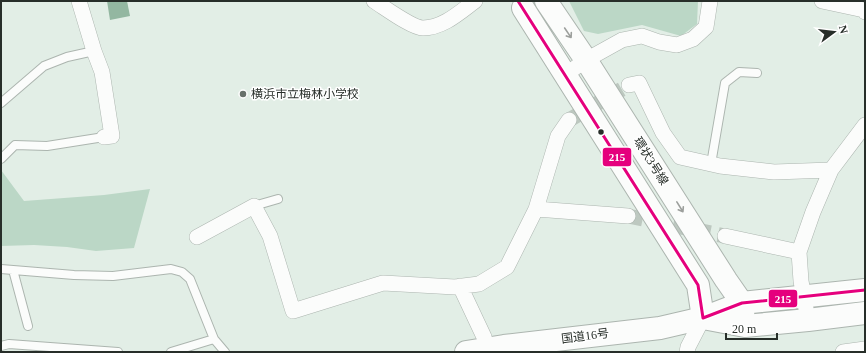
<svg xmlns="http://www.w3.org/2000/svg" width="866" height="353" font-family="'Times New Roman','Noto Sans JP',serif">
<rect width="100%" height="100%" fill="#e2eee6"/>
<path fill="#bbd7c6" d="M569,1H698L697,24L681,36L642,25L598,34L584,31Z
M1,170L24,201L104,195L150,189L134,248L96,251L67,247L34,245L1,246Z"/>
<path fill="#93b7a1" d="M107,1H127L130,16L110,20Z"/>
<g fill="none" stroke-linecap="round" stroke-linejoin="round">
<path stroke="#bdc8c0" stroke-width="15" stroke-dasharray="15 8" stroke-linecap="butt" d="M569,120L629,85
M628,216L725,236"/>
<g stroke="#acb5af" stroke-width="10">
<path id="lane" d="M1,103L44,66L67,57L94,51
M1,159L15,145L47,146L104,137
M711,164L725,83L739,72L757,73
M254,206L278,199
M1,269L74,275L113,276L171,269L182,272L190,279L214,339L225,352
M13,270L28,326
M1,346L9,344L118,352
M171,352L214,339"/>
</g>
<g stroke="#acb5af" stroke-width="16">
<path id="street" d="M79,1L94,51L102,72L112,136L104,137
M374,1C384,7 412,28 423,28C443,28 460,12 475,1
M822,1L864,10L865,12
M565,75L586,60L622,40L642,36L659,42L677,45L693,39L706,27L710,1
M629,85L639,83L663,133L680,157L720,166L774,172L831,170
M536,209L628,216
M725,236L799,252L801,281L808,320
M197,237L254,206L270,236L293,311L383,283L455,287L479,284L507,267L536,209L558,136L569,120
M799,252L813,212L831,170L865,125
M460,286L484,337L487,348
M687,352L688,347L703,318
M843,352L865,349"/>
</g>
<g stroke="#acb5af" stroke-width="24">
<path id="secondary" d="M546,1L586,60L726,280L742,303L744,322
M523,8L698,285L703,318"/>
</g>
<g stroke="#acb5af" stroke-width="24">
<path id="highway" d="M703,318L745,326L808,320L865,313
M466,352L504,346L660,328L703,318L742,303L865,290"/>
</g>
<use href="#lane" stroke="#fbfcfb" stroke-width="8"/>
<use href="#street" stroke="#fbfcfb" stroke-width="15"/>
<use href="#secondary" stroke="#fbfcfb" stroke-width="22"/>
<use href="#highway" stroke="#fbfcfb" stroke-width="22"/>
<g stroke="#fff" stroke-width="6">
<path id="bus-1" d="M518,1L698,285L703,318
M703,318L742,303L865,290"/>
</g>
<use href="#bus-1" stroke="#e5007d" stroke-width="3"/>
</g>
<defs><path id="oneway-shaft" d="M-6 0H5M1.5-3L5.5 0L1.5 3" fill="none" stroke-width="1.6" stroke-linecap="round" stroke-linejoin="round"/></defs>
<g stroke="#9c9f9c">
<use href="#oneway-shaft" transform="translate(568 33) rotate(56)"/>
<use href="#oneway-shaft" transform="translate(680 207) rotate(58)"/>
</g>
<circle fill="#68716b" stroke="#fff" stroke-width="1.5" cx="243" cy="94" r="4"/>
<circle fill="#272e29" stroke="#fff" stroke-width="1.5" cx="601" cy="132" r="3.5"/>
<g text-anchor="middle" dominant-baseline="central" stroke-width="3" stroke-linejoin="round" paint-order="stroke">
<g font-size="12" fill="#272e29" stroke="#fff" text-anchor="start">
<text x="251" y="94">横浜市立梅林小学校</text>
</g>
<g font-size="12" fill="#272e29" stroke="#fff">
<text transform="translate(651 161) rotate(58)">環状3号線</text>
<text transform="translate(585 336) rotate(-7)">国道16号</text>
</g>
</g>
<g stroke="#fff" stroke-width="1.5">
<rect x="602" y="147" width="30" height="20" rx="4" fill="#e5007d"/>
<rect x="768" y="289" width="30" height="19" rx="4" fill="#e5007d"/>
</g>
<g font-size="11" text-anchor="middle" font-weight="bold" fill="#fff">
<text x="617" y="161">215</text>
<text x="783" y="303">215</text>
</g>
<rect width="866" height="353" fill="none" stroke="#272e29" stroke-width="4"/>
<g transform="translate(834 32) rotate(75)" stroke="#ffffff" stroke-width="3" paint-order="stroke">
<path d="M0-3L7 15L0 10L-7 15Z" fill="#272e29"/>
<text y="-6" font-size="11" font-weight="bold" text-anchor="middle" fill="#272e29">N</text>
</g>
<path d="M726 333v6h51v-6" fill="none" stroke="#272e29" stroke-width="2"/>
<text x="732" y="333" font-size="12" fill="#272e29" stroke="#ffffff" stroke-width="3" paint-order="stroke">20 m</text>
</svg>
